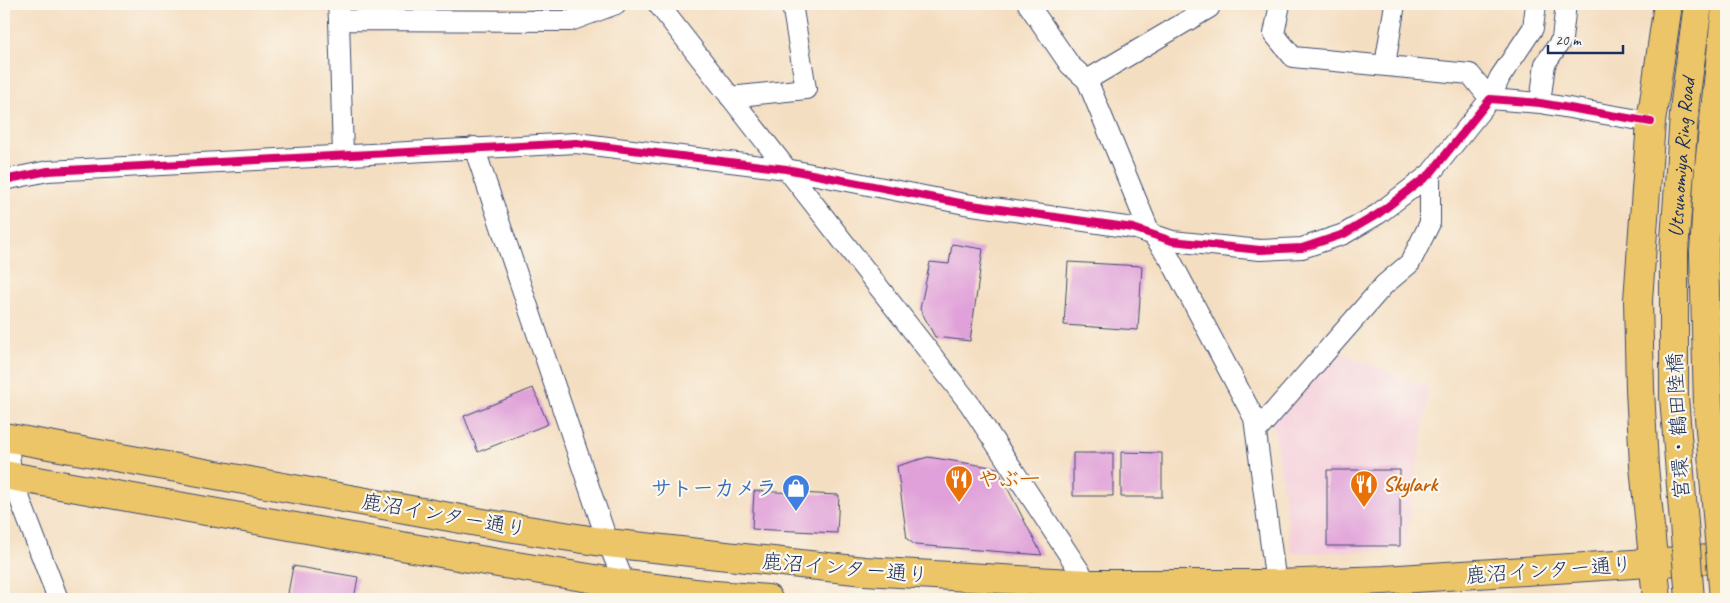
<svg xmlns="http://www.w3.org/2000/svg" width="1730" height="603" font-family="Caveat,'Klee One',sans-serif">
<rect width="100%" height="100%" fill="#fbf7ec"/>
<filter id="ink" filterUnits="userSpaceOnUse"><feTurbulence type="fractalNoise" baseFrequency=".02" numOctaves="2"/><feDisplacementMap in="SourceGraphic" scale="10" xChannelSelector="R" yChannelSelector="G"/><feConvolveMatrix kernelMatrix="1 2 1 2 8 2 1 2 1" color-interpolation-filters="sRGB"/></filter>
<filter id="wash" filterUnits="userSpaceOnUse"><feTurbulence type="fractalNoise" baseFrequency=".0096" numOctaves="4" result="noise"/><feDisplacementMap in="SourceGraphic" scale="20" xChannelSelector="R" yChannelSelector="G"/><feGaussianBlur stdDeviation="1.12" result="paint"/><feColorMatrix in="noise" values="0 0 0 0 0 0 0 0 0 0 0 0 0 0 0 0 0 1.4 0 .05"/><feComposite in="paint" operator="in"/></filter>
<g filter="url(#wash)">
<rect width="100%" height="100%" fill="#f4dec1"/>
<path fill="#f4cfdc" d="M1335,350L1429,388L1405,551L1292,553L1273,421Z"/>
<g id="blocks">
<path fill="#e0a0d9" d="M952,244L983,249L970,341L935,337L920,309L930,262L949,264Z
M1068,262L1142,266L1138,330L1064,325Z
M533,388L548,424L478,452L464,416Z
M1121,452L1162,453V497H1121Z
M1073,453H1113V496H1073Z
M928,457L997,468L1042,555L915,545L907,539L897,466Z
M1327,470H1400V546H1327Z
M754,491L839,495L837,533L752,529Z
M293,566L358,577L354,599H287Z"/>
</g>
</g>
<g filter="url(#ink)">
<use href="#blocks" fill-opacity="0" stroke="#3c496d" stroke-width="1"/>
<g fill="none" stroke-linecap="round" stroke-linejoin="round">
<g stroke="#3c496d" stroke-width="22">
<path id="street" d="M338,4L339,20L570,21L616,4
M658,4L969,403L1098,599
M1028,4L1070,65L1087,80L1148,228L1170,259L1254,418L1276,584
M1280,4L1274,34L1293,57L1470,74L1490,99L1500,77L1533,28L1536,4
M339,20L343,154
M1385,65L1395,4
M1087,80L1209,8V4
M730,97L806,89L792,4
M1540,103L1545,64L1562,39L1566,4
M474,147L608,543L625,584V599
M4,180L48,171L576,143L786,169L965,204L1133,228L1172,241L1260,250L1302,248L1344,234L1378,214L1430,174L1490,99L1540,103L1651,122
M1256,432L1384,285L1410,263L1430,223V174
M8,438L11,476L58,599"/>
</g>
<g stroke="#3c496d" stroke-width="30">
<g id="primary">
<path id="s1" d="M1674,252L1685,102L1698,4"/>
<path d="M1704,253L1709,167L1726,7"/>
<path d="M4,437L483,523L608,543L864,571L1089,584H1276L1384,580L1726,558"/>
<path d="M4,475L480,560L625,584L702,594L768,599"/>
<path d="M1657,599L1644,466L1640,389L1638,300L1651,122L1668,4"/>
</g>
</g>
<use href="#street" stroke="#fff" stroke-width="20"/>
<use href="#primary" stroke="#edc569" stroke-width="28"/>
<g stroke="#3c496d" stroke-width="30" stroke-linecap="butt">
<path id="primary-bridge" d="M1674,252V397L1690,599
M1704,253L1708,405L1724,599"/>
</g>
<use href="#primary-bridge" stroke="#edc569" stroke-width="28"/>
<g stroke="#fbf7ec" stroke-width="11">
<path id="cycleway" d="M4,180L48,171L576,143L786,169L965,204L1133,228L1172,241L1260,250L1302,248L1344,234L1378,214L1430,174L1490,99L1540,103L1651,122"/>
</g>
<use href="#cycleway" stroke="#d6006c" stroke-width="8"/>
</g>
</g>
<defs>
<g id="restaurant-pin" transform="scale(1.4375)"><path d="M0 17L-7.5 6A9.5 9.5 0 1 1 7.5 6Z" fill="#e8710a" stroke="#fbf7ec"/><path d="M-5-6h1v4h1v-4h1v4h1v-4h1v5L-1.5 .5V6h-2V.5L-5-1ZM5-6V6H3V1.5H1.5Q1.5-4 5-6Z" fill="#fff"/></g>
<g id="shop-pin" transform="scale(1.4375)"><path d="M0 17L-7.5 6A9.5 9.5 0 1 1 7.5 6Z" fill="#3f7fe0" stroke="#fbf7ec"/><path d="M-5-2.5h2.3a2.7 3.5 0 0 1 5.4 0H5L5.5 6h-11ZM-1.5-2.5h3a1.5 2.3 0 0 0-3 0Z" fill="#fff"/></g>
</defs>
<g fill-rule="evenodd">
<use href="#restaurant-pin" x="959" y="479"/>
<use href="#restaurant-pin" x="1364" y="484"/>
<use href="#shop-pin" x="796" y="488"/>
</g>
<g text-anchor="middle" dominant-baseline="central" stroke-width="4.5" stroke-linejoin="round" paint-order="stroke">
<g font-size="21" fill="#1b2f5e" stroke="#fbf7ec">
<text stroke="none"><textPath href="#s1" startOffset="95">Utsunomiya Ring Road</textPath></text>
<text transform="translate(1678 426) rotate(-93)">宮環・鶴田陸橋</text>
<text transform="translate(444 515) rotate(10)">鹿沼インター通り</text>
<text transform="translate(845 568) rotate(5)">鹿沼インター通り</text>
<text transform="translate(1549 570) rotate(-4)">鹿沼インター通り</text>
</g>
<g font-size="21" font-weight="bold" fill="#c56008" stroke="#fbf7ec" text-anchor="start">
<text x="978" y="479">やぶ一</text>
<text x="1383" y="484">Skylark</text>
</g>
<g font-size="21" font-weight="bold" fill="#366cbe" stroke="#fbf7ec" text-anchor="end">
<text x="777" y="488">サトーカメラ</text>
</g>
</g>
<rect width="1730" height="603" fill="none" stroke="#fbf7ec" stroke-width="20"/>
<path d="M1548 45v8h75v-8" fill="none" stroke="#1b2f5e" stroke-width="2.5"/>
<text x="1555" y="45" font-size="15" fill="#1b2f5e" stroke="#fbf7ec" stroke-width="4" paint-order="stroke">20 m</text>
</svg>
